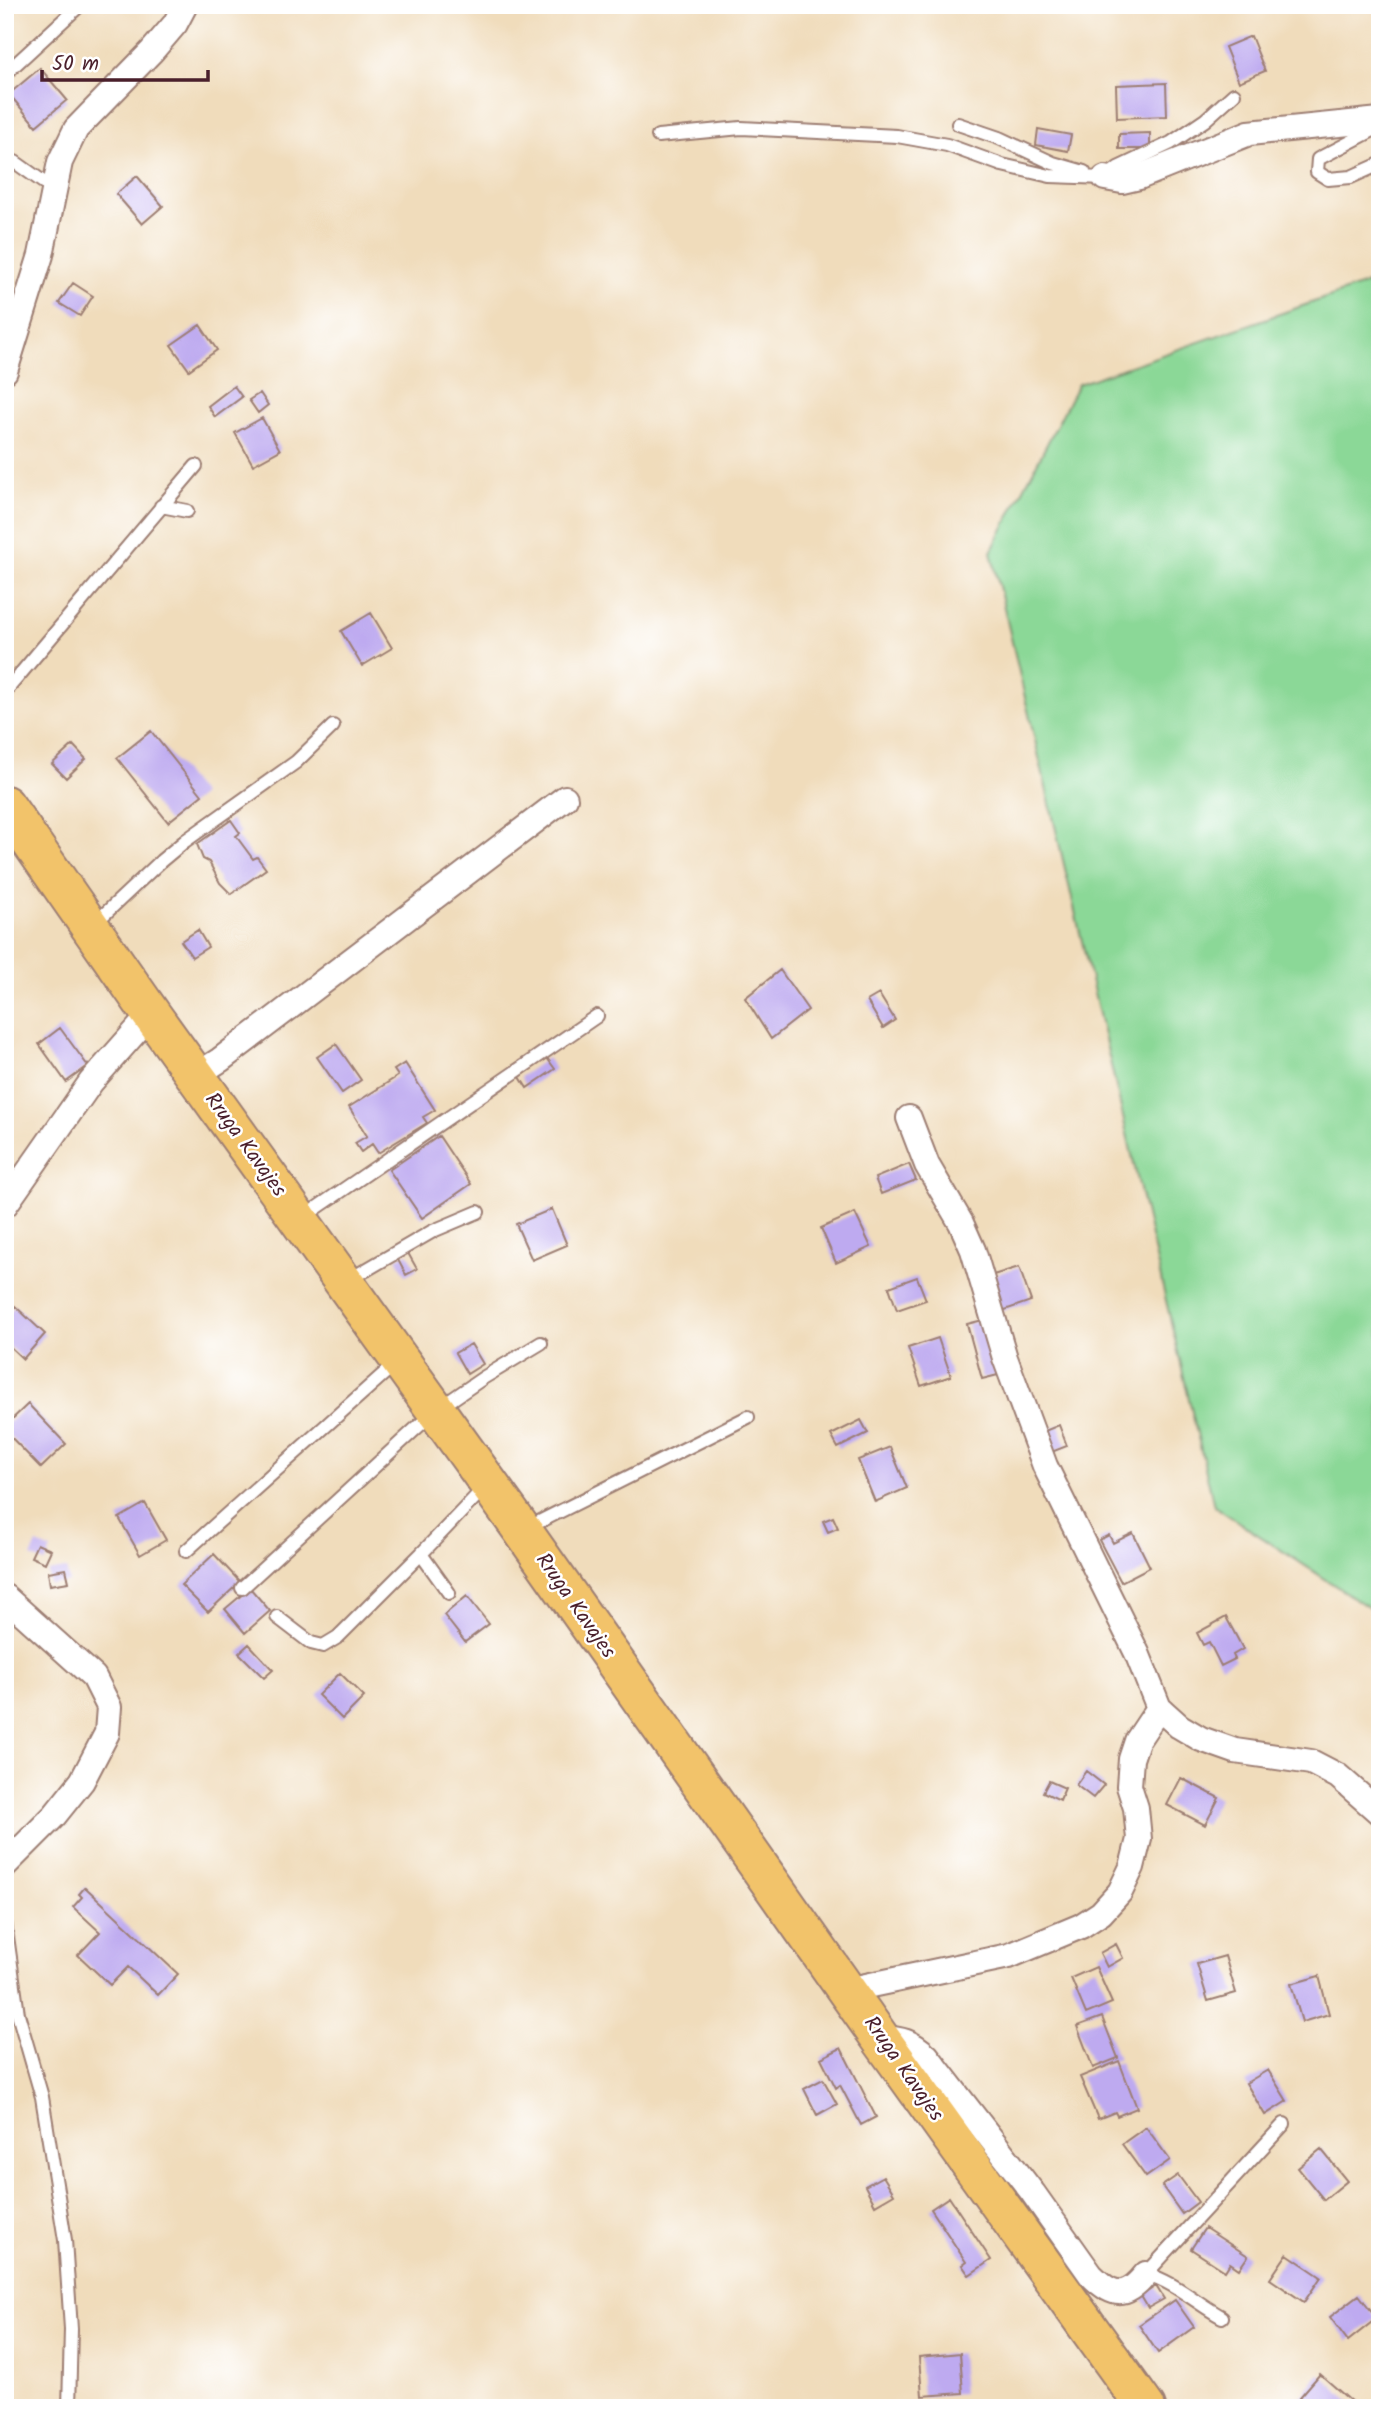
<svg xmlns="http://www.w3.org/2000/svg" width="1385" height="2413" font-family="Kalam,sans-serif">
<rect width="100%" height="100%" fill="#fff"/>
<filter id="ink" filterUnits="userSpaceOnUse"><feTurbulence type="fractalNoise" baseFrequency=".0143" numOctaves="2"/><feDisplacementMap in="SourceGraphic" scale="14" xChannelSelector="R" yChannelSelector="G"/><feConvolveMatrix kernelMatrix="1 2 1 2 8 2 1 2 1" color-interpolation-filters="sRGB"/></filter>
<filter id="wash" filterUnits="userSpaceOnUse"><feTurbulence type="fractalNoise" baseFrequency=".00686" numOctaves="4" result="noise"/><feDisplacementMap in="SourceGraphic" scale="28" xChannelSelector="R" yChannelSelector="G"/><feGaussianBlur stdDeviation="1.57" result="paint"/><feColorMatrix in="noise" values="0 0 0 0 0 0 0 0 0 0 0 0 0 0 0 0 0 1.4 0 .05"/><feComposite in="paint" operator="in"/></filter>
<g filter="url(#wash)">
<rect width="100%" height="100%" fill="#f0dcbb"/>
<path fill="#8bd897" stroke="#6a7c61" stroke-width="2" d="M1380,279V1615L1214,1506L991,552L1078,384Z"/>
<g id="blocks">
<path fill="#beaaf0" d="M1251,36L1265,71L1239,82L1225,47Z
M40,68L67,100L36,126L9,94Z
M1166,83L1167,116L1117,118L1116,85Z
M1038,129L1071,135L1068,151L1036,145Z
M1150,133V149H1119V134Z
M137,176L163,206L142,224L116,194Z
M73,283L93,296L80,316L59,303Z
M200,325L217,350L189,370L171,345Z
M234,386L242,397L215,417L208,406Z
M260,393L268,405L258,413L249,400Z
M262,418L280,450L253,465L235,433Z
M371,613L392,648L362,666L341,631Z
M151,731L202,795L168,822L117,758Z
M73,745L86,759L66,778L52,764Z
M231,820L240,833L236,836L253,859L257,857L266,869L231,894L220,883L209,862L203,859L197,844Z
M198,930L208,947L192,957L181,941Z
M780,970L808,1010L771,1039L745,998Z
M879,994L895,1020L883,1028L867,1001Z
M60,1028L88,1066L66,1082L39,1044Z
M336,1044L361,1080L342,1093L317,1057Z
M547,1058L555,1069L527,1088L520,1077Z
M405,1063L435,1110L423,1117L427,1123L378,1153L372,1144L361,1152L355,1143L367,1136L349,1107L398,1076L394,1070Z
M439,1136L471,1184L422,1218L389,1170Z
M909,1164L916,1180L881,1194L875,1178Z
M552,1209L567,1245L532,1260L516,1224Z
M855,1213L871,1247L836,1263L821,1228Z
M408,1253L417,1269L406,1275L397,1258Z
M1019,1267L1031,1301L1002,1311L990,1276Z
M917,1277L926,1300L897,1310L889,1287Z
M15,1306L45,1334L23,1359L5,1342V1316Z
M983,1320L998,1375L982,1379L967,1324Z
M938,1338L951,1376L921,1386L908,1348Z
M471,1344L483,1364L467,1374L455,1353Z
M28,1404L66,1444L41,1468L5,1431V1426Z
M861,1420L868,1433L838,1448L831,1435Z
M1059,1425L1067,1446L1049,1453L1040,1433Z
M890,1447L907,1488L875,1502L858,1460Z
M145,1503L166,1540L140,1555L119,1518Z
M833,1517L838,1528L828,1532L823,1521Z
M1133,1533L1150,1567L1121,1582L1099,1540L1109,1535L1113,1543Z
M37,1544L51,1550L45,1563L31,1557Z
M214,1554L240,1582L208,1612L181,1585Z
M66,1569L69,1582L50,1585L48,1572Z
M250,1588L270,1611L245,1633L225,1609Z
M467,1596L489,1624L465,1642L444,1615Z
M1226,1617L1243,1649L1233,1655L1235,1659L1221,1666L1209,1642L1203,1645L1197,1633Z
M249,1644L273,1670L264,1678L239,1653Z
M340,1673L364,1697L342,1719L318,1695Z
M1086,1771L1104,1785L1093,1798L1076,1785Z
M1181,1778L1219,1798L1205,1825L1167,1805Z
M1049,1781L1065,1788L1060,1800L1043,1792Z
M85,1887L178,1974L158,1995L128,1967L110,1985L78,1955L100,1932L73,1907L82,1897L79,1894Z
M1116,1944L1123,1958L1107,1967L1100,1953Z
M1225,1956L1236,1993L1208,2001L1197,1964Z
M1096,1967L1112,2003L1086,2014L1071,1978Z
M1319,1976L1329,2014L1302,2022L1291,1984Z
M1102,2017L1118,2058L1093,2068L1077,2026Z
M841,2048L876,2117L861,2125L840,2085L836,2088L821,2058Z
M1119,2061L1137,2108L1117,2116L1115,2112L1098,2119L1080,2077Z
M1268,2070L1287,2101L1265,2115L1246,2083Z
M823,2079L837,2104L817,2115L804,2089Z
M1146,2127L1170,2160L1146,2177L1122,2144Z
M1321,2149L1347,2181L1324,2200L1298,2168Z
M1178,2175L1198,2202L1182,2214L1162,2186Z
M883,2176L894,2194L875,2205L865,2186Z
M949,2197L991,2260L969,2275L962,2265L966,2262L931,2209Z
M1205,2228L1248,2256L1239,2269L1230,2263L1225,2271L1191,2249Z
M1287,2254L1321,2277L1304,2302L1270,2279Z
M1156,2286L1164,2299L1148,2308L1141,2296Z
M1359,2295L1377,2318L1348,2341L1330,2317Z
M1175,2300L1194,2327L1158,2353L1139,2325Z
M960,2353L963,2393L922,2396L919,2357Z
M1320,2374L1354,2404L1351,2408H1312L1300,2397Z"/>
</g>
</g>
<g filter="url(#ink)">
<use href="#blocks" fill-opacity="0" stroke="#9d7e73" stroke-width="2"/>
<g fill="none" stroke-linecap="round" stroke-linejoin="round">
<g stroke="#9d7e73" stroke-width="16">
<path id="lane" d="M5,74L80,5
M958,124L999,138L1053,163L1084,172
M1379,127L1318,159L1317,172L1328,179L1351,177L1380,164
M658,136L741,128L897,136L947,145L1002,165L1050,176L1105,178L1118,168L1171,143L1205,120L1234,94
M5,166L15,162L53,189
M161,506L187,511
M5,692L196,466
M94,924L161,861L185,841L296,762L333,726
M302,1218L597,1016
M347,1281L433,1231L478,1212
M525,1529L748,1417
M186,1551L396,1363
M421,1554L449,1593
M242,1588L435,1411L483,1378L541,1343
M277,1617L311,1643L323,1646L338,1637L421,1554L485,1487
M5,1922L18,2014L42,2097L65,2240L71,2329L69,2408
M1222,2317C1196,2303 1175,2282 1146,2274L1284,2124"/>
</g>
<g stroke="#9d7e73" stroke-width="28">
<path id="street" d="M1105,178L1122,181L1139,177L1249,133L1380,120
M5,371L41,255L60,162L76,129L152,51L175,24L185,5
M195,1076L220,1060L565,798
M909,1118L927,1165L961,1223L973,1250L1005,1358L1045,1466L1137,1653L1159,1708L1179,1726L1201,1739L1235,1751L1311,1762L1338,1776L1380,1813
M5,1205L91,1082L151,1014
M5,1597L94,1677L109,1707L107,1733L82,1781L54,1816L5,1865
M847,1990L1009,1956L1081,1926L1101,1913L1120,1892L1132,1867L1139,1839L1136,1808L1129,1786L1131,1759L1137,1741L1159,1708
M880,2038C902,2039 911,2041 927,2056L1033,2193L1091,2275C1113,2297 1126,2299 1146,2274"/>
</g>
<g stroke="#9d7e73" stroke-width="42">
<path id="primary" d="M5,805L151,1014L522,1530L880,2038L1146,2408"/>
</g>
<use href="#lane" stroke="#fff" stroke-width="12"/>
<use href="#street" stroke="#fff" stroke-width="24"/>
<use href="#primary" stroke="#f2c36a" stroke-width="38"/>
</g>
</g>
<g text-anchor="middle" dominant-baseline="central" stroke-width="5" stroke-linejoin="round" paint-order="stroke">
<g font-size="21" fill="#4a1f2b" stroke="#fff">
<text transform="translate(245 1145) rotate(54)">Rruga Kavajes</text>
<text transform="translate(575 1606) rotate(55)">Rruga Kavajes</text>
<text transform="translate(903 2069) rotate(55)">Rruga Kavajes</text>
</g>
</g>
<rect width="1385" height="2413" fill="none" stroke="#fff" stroke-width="28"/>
<path d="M42 70v10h166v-10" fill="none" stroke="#4a1f2b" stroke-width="3.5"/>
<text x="52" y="70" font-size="21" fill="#4a1f2b" stroke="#ffffff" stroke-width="5" paint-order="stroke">50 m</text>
</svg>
